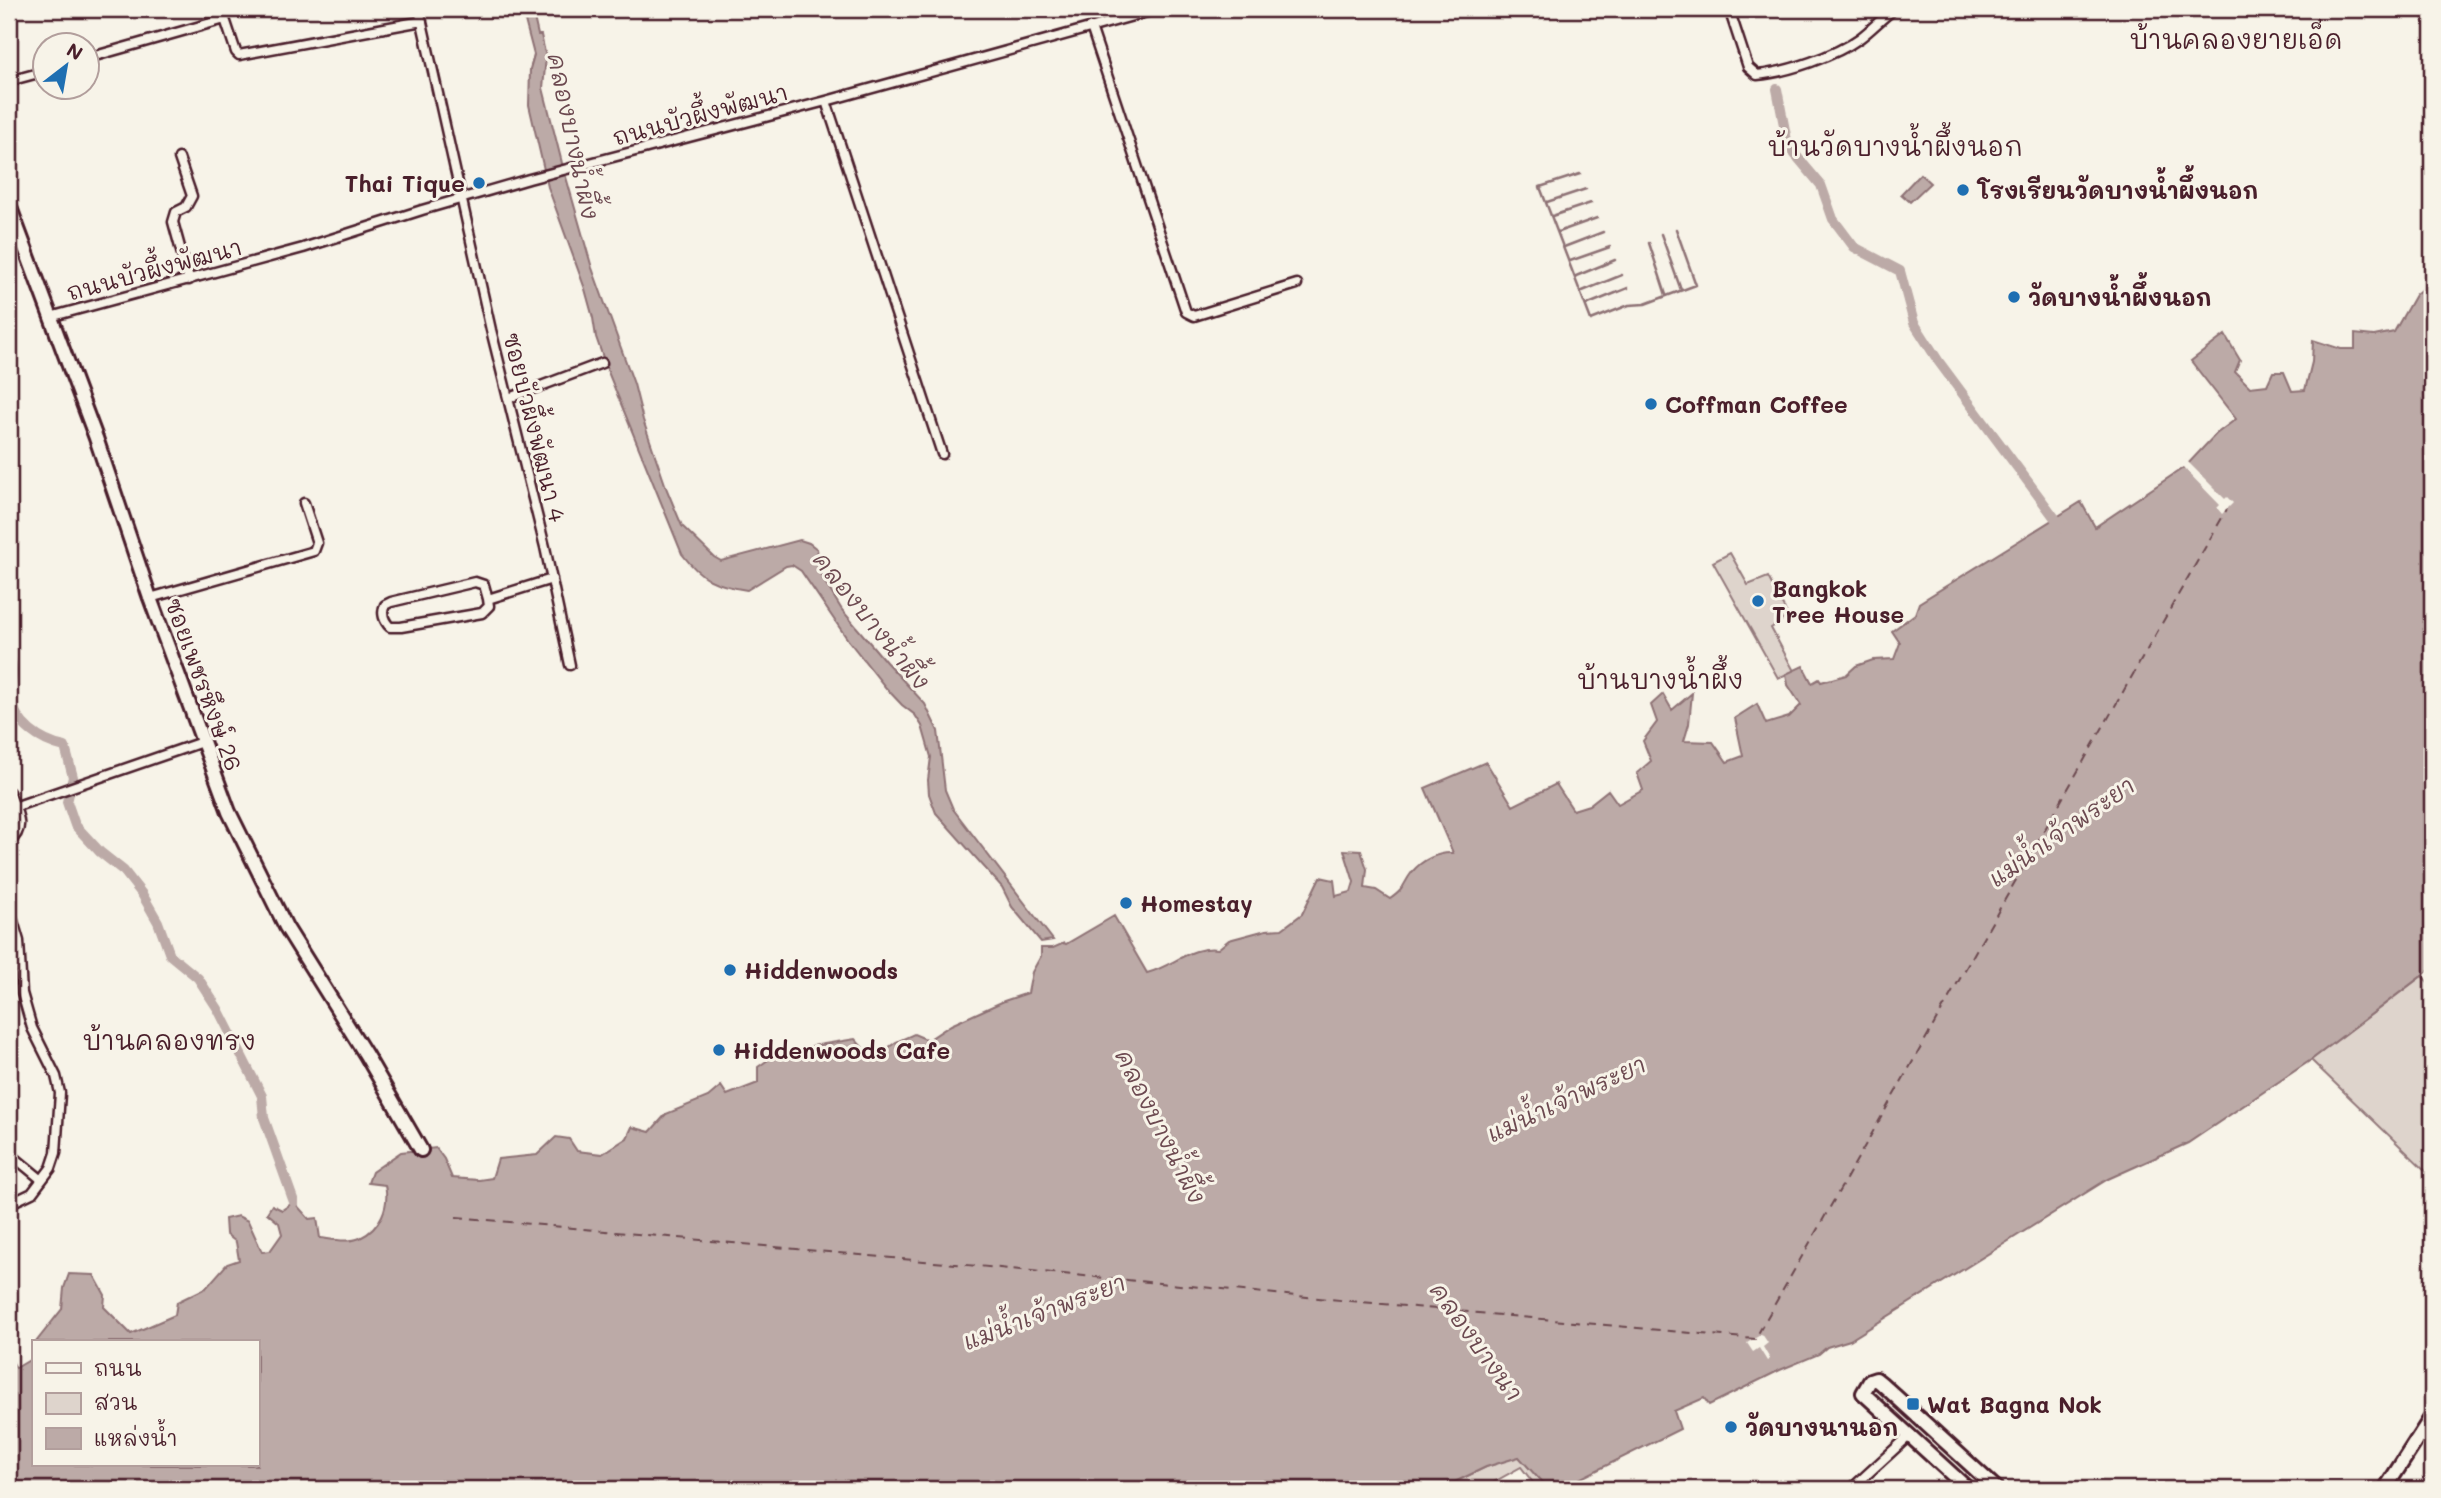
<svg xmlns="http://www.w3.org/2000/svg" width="2441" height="1498" font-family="Mali,'Playpen Sans Thai',sans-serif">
<rect width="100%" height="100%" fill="#f7f3e8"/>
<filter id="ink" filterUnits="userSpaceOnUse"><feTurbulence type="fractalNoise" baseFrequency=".0143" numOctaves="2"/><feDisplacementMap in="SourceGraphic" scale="14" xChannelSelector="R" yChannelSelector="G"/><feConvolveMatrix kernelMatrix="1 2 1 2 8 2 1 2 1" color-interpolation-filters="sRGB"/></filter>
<g filter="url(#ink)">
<path fill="#ded4cc" stroke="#947a7c" stroke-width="2" d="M1730,553L1748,585L1768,577L1788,616L1771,628L1794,671L1778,678L1713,562Z
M2422,976L2432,986V1177L2311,1060Z
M1519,1456L1548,1489H1538L1521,1467L1487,1486L1488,1489H1440L1486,1467Z"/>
<path fill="#bcaaa7" stroke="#8e7275" stroke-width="2" d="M522,9H532L538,35H541L546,57L543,88L562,163L592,268L634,384L643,420L667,490L682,526L714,557L721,561L800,540L809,543L817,549L823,579L842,610L886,662L925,704L938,731L945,790L953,809L1053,940L1041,942L1012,907L1002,887L936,813L929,794L928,780L931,757L922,726L915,715L902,705L886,688L848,640L801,571L792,565L786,566L747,590C715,585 702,580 682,554L608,372L596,337L593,318L585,289L548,187L529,105L530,69L534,55Z
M1920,174L1930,183L1910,202L1901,194Z
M2432,280V968L2311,1060L2188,1143L2108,1179L1850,1340L1827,1347L1819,1354L1780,1370L1709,1405L1704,1398L1674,1411L1680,1429L1571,1483L1573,1489H1548L1519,1457L1486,1467L1440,1489H9V1356L16,1368L33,1358V1465H257V1342H36L62,1309L64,1288L69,1274L94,1275L105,1295L104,1307L131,1334L175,1315L177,1302L206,1288L227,1264L239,1260L236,1242L226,1234L225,1219L238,1216L248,1221L262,1252L270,1251L282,1234L279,1223L267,1213L272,1205L282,1210L294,1202L309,1219L317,1218L320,1238C331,1239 349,1243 360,1238C380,1229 390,1206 385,1185L368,1183L372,1172L401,1152L436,1148L444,1159L452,1178L479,1180L492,1178L498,1159L537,1155L556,1137L569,1139L577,1151L602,1154L627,1138L632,1127L650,1132L666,1114L708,1097L721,1086L727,1095L758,1083V1067L775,1055L790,1058L812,1046L855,1039L873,1059L896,1042L914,1034L928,1040L951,1025L1004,1001L1028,993L1032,972L1041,956V948H1053L1064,943L1066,944L1114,916L1147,973C1173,966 1192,945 1218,949L1229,940L1266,930L1282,929L1302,914L1320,877L1334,880L1336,896L1351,892L1354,882L1344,850L1361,851L1367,869L1365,888L1376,890L1390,899C1406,888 1402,885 1412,872C1422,860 1438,852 1453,853L1425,788L1486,762L1513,806L1556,784L1573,810L1589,805L1608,790L1618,804L1643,790L1637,773L1651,761L1643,741L1657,722L1651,705L1663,694L1672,710L1692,693L1689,724L1684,741L1713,742L1727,762L1743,756L1735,718L1757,704L1766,724L1789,717L1801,705L1788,685L1786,674L1803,666L1812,683L1819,679L1821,682L1846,675L1856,666L1873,660L1894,659L1900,643L1892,631L1915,614L1919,603L2081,502L2095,527L2186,466L2216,434L2236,419L2191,361L2225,335L2240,360L2235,372L2250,387L2267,385L2273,372H2284L2292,391L2305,390L2312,362L2313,340L2341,349H2355V334L2374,336L2394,332L2415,295Z"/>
<path fill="#f7f3e8" d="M2186,460L2225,499L2227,497L2233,503L2222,514L2217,508L2220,505L2181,465Z
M1762,1334L1768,1343L1763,1347L1770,1359L1767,1361L1759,1348L1753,1352L1747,1343Z"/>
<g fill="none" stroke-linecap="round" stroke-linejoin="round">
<path stroke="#8e7275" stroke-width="2.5" d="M1580,174L1540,187L1591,320L1629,305L1645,304L1696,285L1676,229
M1547,202L1586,189
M1552,216L1591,203
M1558,232L1597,218
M1661,234L1681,290
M1649,243L1666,295
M1564,247L1603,232
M1570,261L1610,247
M1576,276L1615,260
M1580,292L1622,275
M1586,305L1628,288"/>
<path stroke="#bcaaa7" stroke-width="10" d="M1777,89L1788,146L1821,185L1833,219L1854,247L1900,271L1914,323L1939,362L2063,529
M9,655C18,678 8,680 11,698C15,725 41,742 65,747L73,777L67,802L75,825L100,852L124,871L142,894L158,922L170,955L198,978L218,1009L262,1096L264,1118L294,1202"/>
<path stroke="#6c4950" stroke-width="2" stroke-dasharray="9 7" stroke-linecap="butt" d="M456,1217L1755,1339L2227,509"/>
<g stroke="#4a1f2b" stroke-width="13">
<path id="street" d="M222,9L225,19
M419,9L491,330L545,547L570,665
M1729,9L1748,67L1757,75C1788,72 1835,56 1860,38C1872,29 1882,18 1894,9
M1091,27L1186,312L1194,316L1297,284
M88,58L225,19L236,52L239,55L422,21
M9,81L46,71
M826,101L942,454
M179,158L192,196L186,207L176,212L173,222L189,280
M50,317L303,248L422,210L529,179L826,101L1158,9
M509,398L602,363
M150,598L314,551L317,543L304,503
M488,599L489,606L482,613L401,627H390C384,621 381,613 385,605L391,602L475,582L484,585L488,599L552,579
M9,792C16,811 28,828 9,842
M14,807L202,742
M9,907L19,941L22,993L32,1028L56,1076L60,1093L56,1153L51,1168L32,1193L9,1204
M9,1142L14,1157L42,1180
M1851,1489L1910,1435"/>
</g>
<g stroke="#4a1f2b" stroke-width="18">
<path id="secondary" d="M9,205L96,438L150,598L229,812L286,927L366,1055L421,1150
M1968,1489L1863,1393L1870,1381L1876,1379L1881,1383L1997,1489
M2385,1489L2432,1416"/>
</g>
<use href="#street" stroke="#f7f3e8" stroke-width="8"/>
<use href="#secondary" stroke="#f7f3e8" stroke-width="12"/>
</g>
</g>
<g fill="#1f6fb2" stroke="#f7f3e8" stroke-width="2.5">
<circle cx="479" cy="183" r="7"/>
<circle cx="1963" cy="190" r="7"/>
<circle cx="2014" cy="297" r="7"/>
<circle cx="1651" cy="404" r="7"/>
<circle cx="1758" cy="601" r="7"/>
<circle cx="1126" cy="903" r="7"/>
<circle cx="730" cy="970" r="7"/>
<circle cx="719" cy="1050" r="7"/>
<rect x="1906" y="1397" width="14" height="14" rx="3.5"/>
<circle cx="1731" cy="1427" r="7"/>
</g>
<g text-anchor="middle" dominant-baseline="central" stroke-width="6" stroke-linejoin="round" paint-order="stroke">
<g font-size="23" fill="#4a1f2b" stroke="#f7f3e8">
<text transform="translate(700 114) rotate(-15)">ถนนบัวผึ้งพัฒนา</text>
<text transform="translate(154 269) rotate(-15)">ถนนบัวผึ้งพัฒนา</text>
<text transform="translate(535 427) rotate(76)">ซอยบัวผึ้งพัฒนา 4</text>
<text transform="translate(204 684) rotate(70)">ซอยเพชรหึงษ์ 26</text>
</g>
<g font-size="23" font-weight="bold" fill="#4a1f2b" stroke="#f7f3e8" text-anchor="start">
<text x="465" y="183" text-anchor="end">Thai Tique</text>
<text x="1977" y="190">โรงเรียนวัดบางน้ำผึ้งนอก</text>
<text x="2028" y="297">วัดบางน้ำผึ้งนอก</text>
<text x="1665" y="404">Coffman Coffee</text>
<text x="1772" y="588">Bangkok<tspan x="1772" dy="26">Tree House</tspan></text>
<text x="1140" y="903">Homestay</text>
<text x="744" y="970">Hiddenwoods</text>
<text x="733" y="1050">Hiddenwoods Cafe</text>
<text x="1927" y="1404">Wat Bagna Nok</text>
<text x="1745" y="1427">วัดบางนานอก</text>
</g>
<g font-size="24" font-style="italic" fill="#6c4950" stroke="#f7f3e8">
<text transform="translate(574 136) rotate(78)">คลองบางน้ำผึ้ง</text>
<text transform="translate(872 620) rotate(51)">คลองบางน้ำผึ้ง</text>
<text transform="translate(2061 831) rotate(-35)">แม่น้ำเจ้าพระยา</text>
<text transform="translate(1566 1098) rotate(-25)">แม่น้ำเจ้าพระยา</text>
<text transform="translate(1161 1126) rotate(63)">คลองบางน้ำผึ้ง</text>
<text transform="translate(1044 1311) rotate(-21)">แม่น้ำเจ้าพระยา</text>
<text transform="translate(1477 1341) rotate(54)">คลองบางนา</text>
</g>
<g font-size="26" fill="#4a1f2b" stroke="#f7f3e8">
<text x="2236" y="39">บ้านคลองยายเอ็ด</text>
<text x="1895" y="146">บ้านวัดบางน้ำผึ้งนอก</text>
<text x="1660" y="679">บ้านบางน้ำผึ้ง</text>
<text x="169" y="1040">บ้านคลองทรง</text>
</g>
</g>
<rect width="2441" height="1498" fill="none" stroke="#f7f3e8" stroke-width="35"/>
<rect x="18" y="18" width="2406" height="1463" fill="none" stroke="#4a1f2b" stroke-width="2.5" filter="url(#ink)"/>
<rect x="32" y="1340" width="228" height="126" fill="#f7f3e8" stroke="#b29e9c" stroke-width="2"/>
<rect x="46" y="1363" width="35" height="10" fill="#f7f3e8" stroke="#b29e9c" stroke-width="2"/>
<text x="94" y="1376" font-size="21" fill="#4a1f2b">ถนน</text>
<rect x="46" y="1393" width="35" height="21" fill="#ded4cc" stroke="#b29e9c" stroke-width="2"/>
<text x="94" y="1410" font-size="21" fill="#4a1f2b">สวน</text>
<rect x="46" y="1428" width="35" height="21" fill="#bcaaa7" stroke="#b29e9c" stroke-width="2"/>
<text x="94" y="1446" font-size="21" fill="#4a1f2b">แหล่งน้ำ</text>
<g transform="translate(66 66) rotate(31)"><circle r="33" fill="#f7f3e8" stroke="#b29e9c" stroke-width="2"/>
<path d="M0-5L12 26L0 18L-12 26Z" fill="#1f6fb2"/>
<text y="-10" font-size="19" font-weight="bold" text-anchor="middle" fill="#4a1f2b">N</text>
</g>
</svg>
